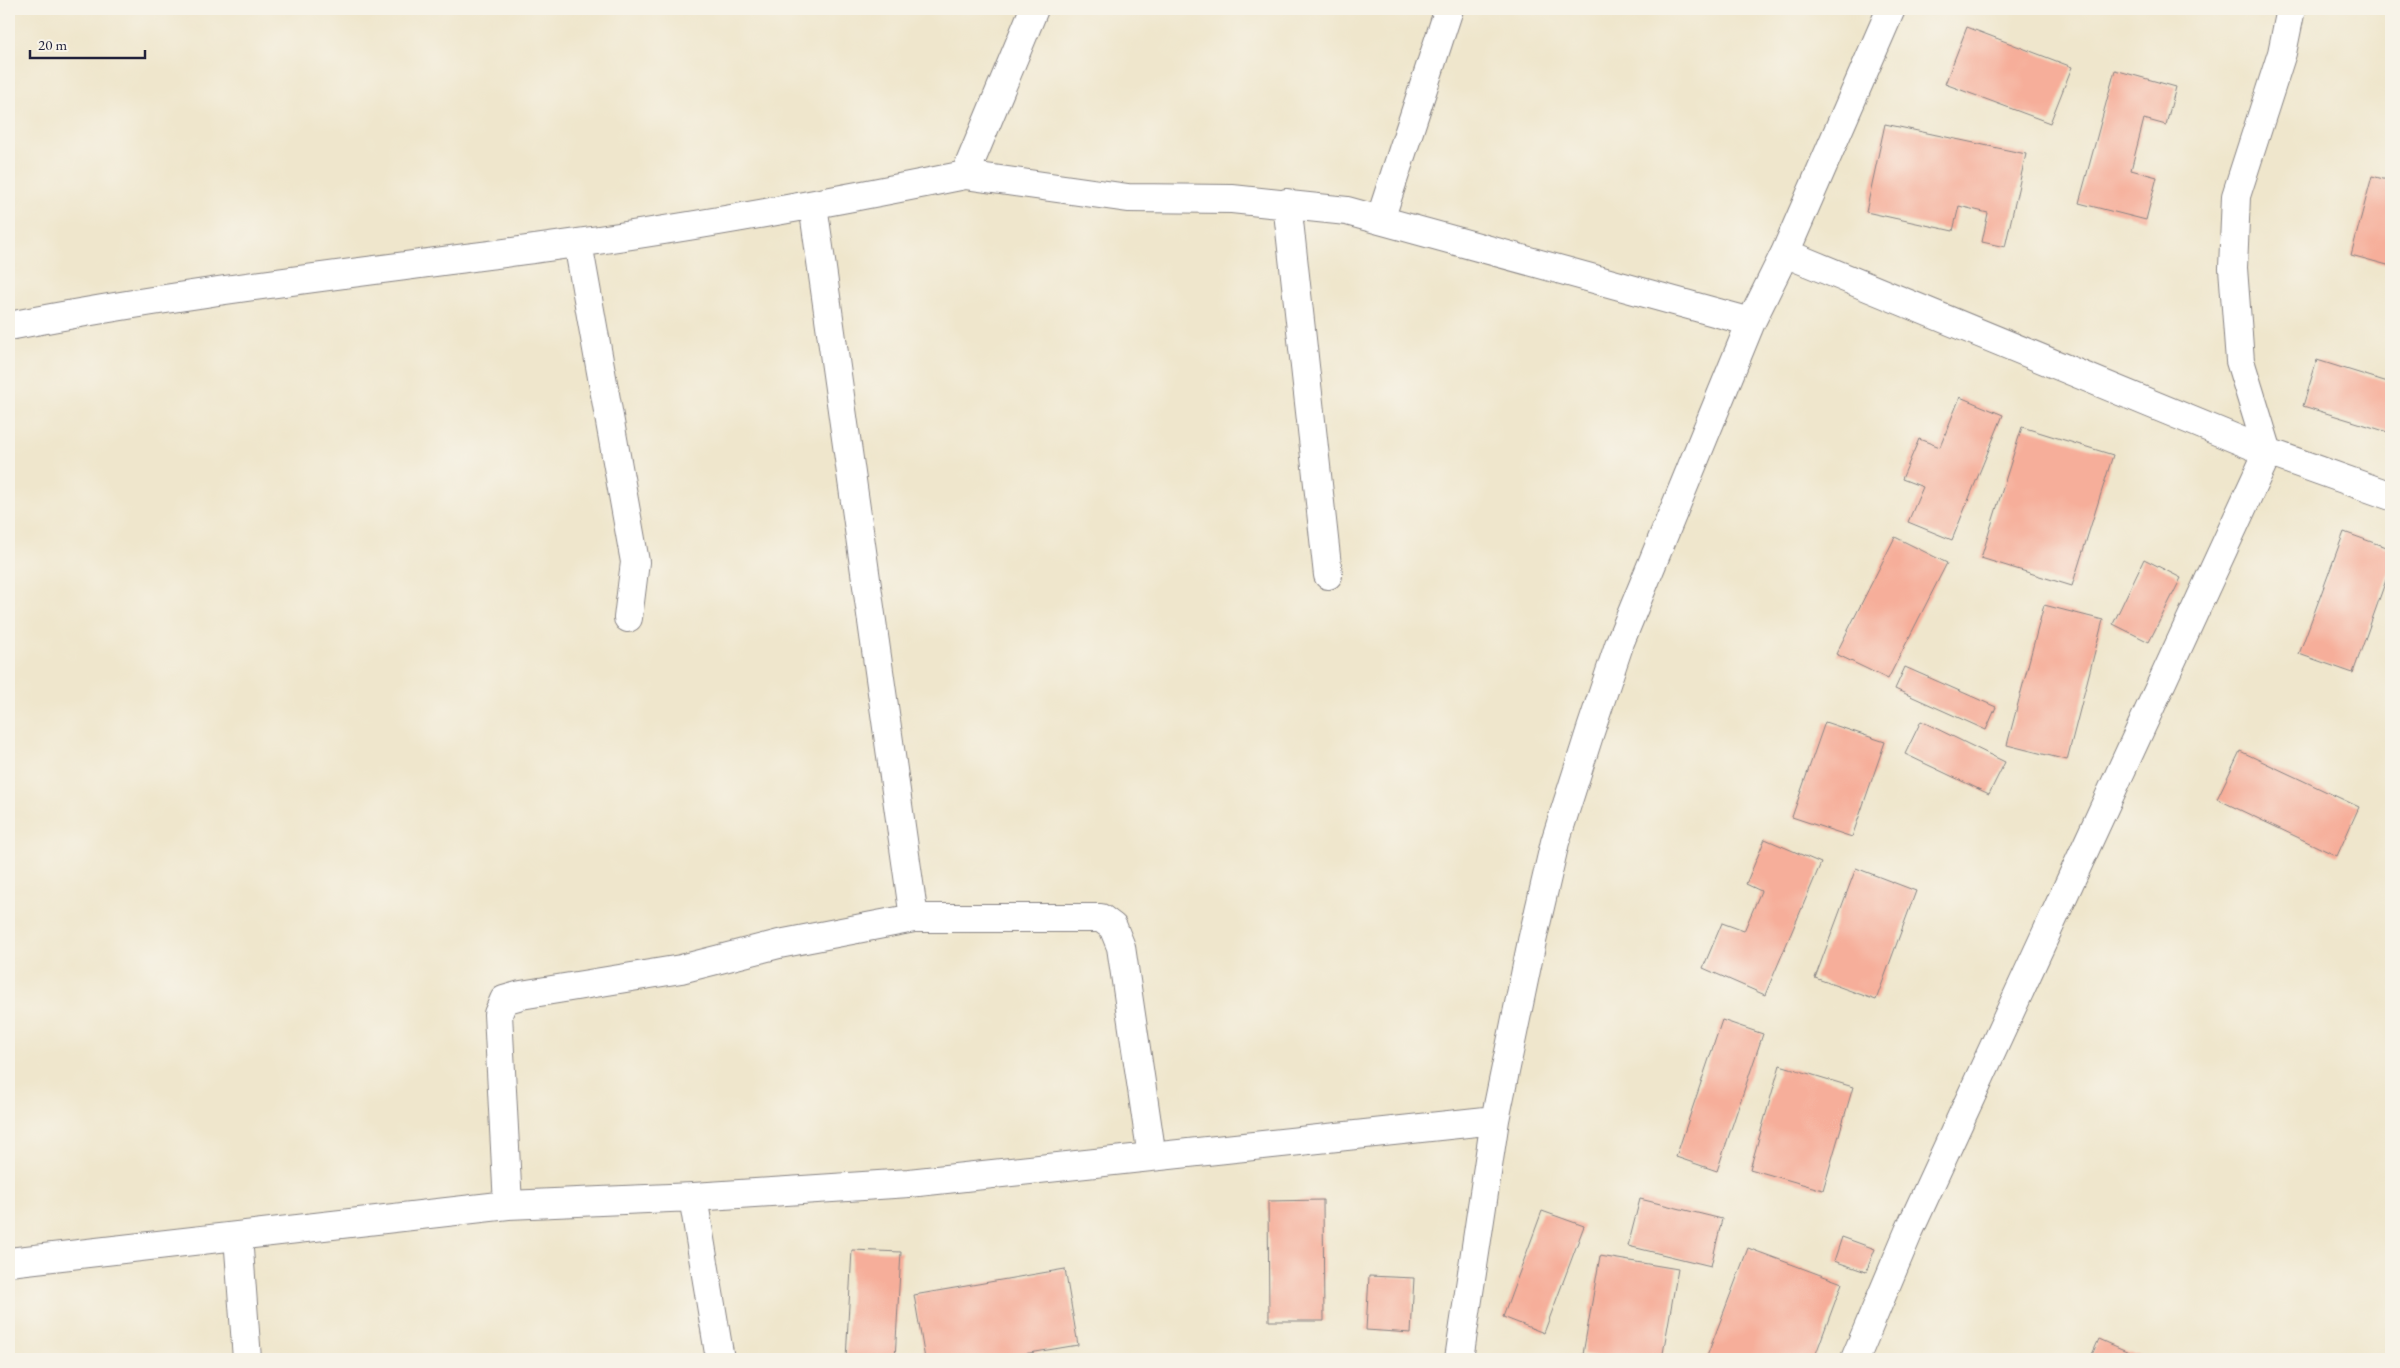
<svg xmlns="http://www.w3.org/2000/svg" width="2400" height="1368" font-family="'EB Garamond',serif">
<rect width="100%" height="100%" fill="#f7f3e8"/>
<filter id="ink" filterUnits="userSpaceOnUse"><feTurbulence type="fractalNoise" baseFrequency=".02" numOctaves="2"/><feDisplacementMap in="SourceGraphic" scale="10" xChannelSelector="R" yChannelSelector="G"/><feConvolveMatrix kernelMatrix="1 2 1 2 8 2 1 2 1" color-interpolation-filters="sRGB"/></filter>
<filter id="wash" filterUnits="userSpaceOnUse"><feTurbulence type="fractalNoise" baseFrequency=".0096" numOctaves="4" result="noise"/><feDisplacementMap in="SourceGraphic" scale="20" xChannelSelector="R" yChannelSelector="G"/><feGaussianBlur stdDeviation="1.12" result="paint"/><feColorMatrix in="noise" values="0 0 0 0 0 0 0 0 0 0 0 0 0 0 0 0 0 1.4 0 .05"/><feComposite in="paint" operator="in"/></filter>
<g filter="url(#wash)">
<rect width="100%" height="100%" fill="#efe6cc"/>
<g id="blocks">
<path fill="#f6ae9a" d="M1967,27L2072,67L2050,123L1945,84Z
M2115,70L2176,87L2166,125L2144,119L2131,170L2157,177L2146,220L2079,203Z
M1885,124L2026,154L2005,247L1982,242L1988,213L1959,206L1953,231L1866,212Z
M2372,176L2391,181V266L2351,255Z
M2317,360L2391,383V433L2303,406Z
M1960,397L2003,415L1952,540L1908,522L1923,487L1902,479L1919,439L1940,447Z
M2022,427L2113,455L2072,586L1981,558Z
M2344,532L2391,549V566L2353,673L2299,654Z
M1895,537L1947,563L1888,679L1836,654Z
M2144,559L2181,578L2149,642L2113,624Z
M2044,605L2103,620L2067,760L2007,745Z
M1905,667L1996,707L1986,730L1895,689Z
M1921,721L2005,762L1989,794L1905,754Z
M1825,722L1885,742L1852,837L1792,817Z
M2240,751L2359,807L2337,856L2217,799Z
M1765,839L1821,863L1765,995L1703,968L1722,923L1744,931L1761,891L1746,884Z
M1856,868L1916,891L1876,1000L1815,978Z
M1722,1020L1763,1034L1717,1171L1676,1157Z
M1780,1065L1853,1087L1823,1190L1750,1169Z
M1640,1199L1722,1219L1711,1266L1628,1246Z
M1323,1200L1324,1321H1269L1268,1201Z
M1542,1211L1584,1226L1544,1333L1503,1317Z
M1842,1237L1875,1249L1866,1272L1834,1261Z
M1748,1248L1842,1283L1814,1359H1706Z
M852,1250L901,1252L895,1359H846Z
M1600,1256L1678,1269L1662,1359H1616L1583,1354Z
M1065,1269L1078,1345L993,1359H925L914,1295Z
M1369,1276L1414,1278L1411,1333L1366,1330Z
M2099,1339L2145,1359H2090Z"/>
</g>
</g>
<g filter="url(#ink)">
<use href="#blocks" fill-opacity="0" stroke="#888484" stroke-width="1"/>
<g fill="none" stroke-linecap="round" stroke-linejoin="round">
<g stroke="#888484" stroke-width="30">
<path id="minor" d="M1034,9L965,175L1128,198L1232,199L1347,211L1751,322
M1287,203L1328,575
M813,205L914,918
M1380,220L1449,9
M578,243L635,562L628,618
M1785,253L2268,452L2391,496
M9,326C197,289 388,270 577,243C707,225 836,201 965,175
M693,1197L720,1359
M508,1205L498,1014L504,1000L521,995L681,969L779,944L914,918H1101L1113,927L1121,947L1152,1157
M238,1236L247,1359
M9,1262L508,1205L693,1197L909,1183L1495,1120
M1459,1359L1495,1120L1532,941L1555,842L1590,732L1620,642L1751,322L1785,253L1891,9
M1855,1359L1909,1231L2268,452L2240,361L2233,268L2236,196L2282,53L2291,9"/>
</g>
<use href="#minor" stroke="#fff" stroke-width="28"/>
</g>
</g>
<rect width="2400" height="1368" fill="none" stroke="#f7f3e8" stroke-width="30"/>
<path d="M30 50v8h115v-8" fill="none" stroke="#22223b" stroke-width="2.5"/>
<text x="38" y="50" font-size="15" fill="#22223b" stroke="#f7f3e8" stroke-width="4" paint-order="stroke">20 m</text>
</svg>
